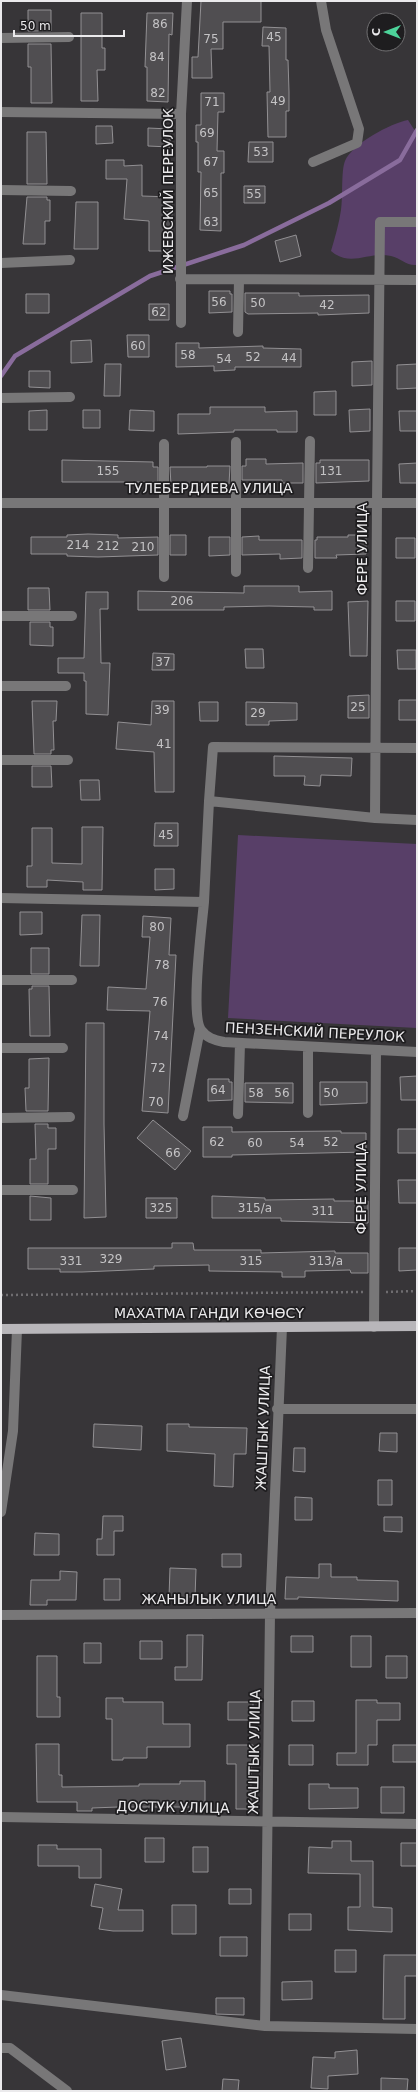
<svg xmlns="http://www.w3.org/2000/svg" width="418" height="2092" font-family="'DejaVu Sans',sans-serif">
<rect width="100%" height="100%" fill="#373538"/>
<path fill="#583f68" d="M408,120L417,134V265C406,266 401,258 391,256C368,251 351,268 331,251C335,237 339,224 341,210C343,198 341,170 345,161C352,144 391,123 408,120Z
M238,835L417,844V1028L228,1018Z"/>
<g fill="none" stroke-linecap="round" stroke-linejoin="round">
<path stroke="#896c9c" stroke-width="4.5" d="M1,376L15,356L150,276L244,245L329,203L400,160L417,130"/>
</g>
<path fill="#504e51" stroke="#929093" d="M201,1H261V22H223V49H211L212,78H192V57H198Z
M28,10H51V31H28Z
M81,13H102V48H105V70H97L98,101H81Z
M147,13H173L172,35L169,34L168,102L147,101V67H145Z
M263,27L286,28V60H288L289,92V111H286V137H268L267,92H270L269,46H262Z
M28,44H51L52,103H31V67H28Z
M201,93H224V112H218L217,151H224V173H221V231L200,230L201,172H198V142H196V125H201Z
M96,126H112L113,143L96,144Z
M148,128L170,129V147L148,146Z
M27,132H46L47,184H27Z
M249,142H273V162H248Z
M106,160H124V166L142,165V196L172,197V251H149V221L124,219L127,179H106Z
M244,186H265V203H244Z
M27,197H47V200H50V221H45V244H23Z
M76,202H98V249H74Z
M296,235L301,256L280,262L275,241Z
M209,291H230V294H232V312L209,313Z
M245,293H299V296L369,295V313L318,315V313L248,314L245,312Z
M26,294H49V313H26Z
M149,304H169V320H149Z
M127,335H149V357H128Z
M91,340L92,362L71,363V341Z
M176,343H199V348L263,346V348L301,349V367H235V370L214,371V366L176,367Z
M372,361V385L352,386V362Z
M105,364H121L120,396H104Z
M417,364V388L397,389V365Z
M29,371H50V388L29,387Z
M336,391V415H314V392Z
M210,407H265V412L297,411V432H277V430H234V432L178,434V414H210Z
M370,409V431L350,432L349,410Z
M47,410V430H29V411Z
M83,410H100V428H83Z
M130,410L154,411V431L129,430Z
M399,411H417V431H400Z
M246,459H266V464L303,463V483H282V480H242V466H246Z
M62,460L153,462V467H158V482H62Z
M320,460H369V481L316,483V463H320Z
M417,463V483H400L399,464Z
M207,466H230L229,484L171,486L170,467H207Z
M88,534L118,535V538L158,537V555L98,557L67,556V554H31V537H67V535Z
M170,535H186V555H170Z
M348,535H366V554L336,555L337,558H315V540H317V537H348Z
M259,536V540H302V558L280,559V554L242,555V537Z
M209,537H230V555L209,556Z
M396,538H415V558H396Z
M244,586H299V592L332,591V610H314V607L269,606L224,607V610H138V591L244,593Z
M28,588H49L50,610H28Z
M86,592H108V609H100L101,663H110L108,715L86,714V681H84V673H58V658H84Z
M368,601L367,656H350L348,602Z
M396,601H415V621H396Z
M30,622H50V627H53V646L30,645Z
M245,649H263L264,668H246Z
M397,650H416V669H398Z
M153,653L174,654V670H152Z
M369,695V718H348V696Z
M399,700H417V720H399Z
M32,701H57L56,721H53L54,750H51V754H34Z
M152,701H174V792H155L154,752L116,749L118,722L151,725Z
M199,702H218V721H200Z
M246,702L297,703V720L269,721V725H246Z
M274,756L352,758L351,776L321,775L320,786L304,785L305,776H274Z
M32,766H51L52,787H32Z
M80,780H99L100,800H81Z
M155,823H178V846H154Z
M82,827H103L102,890H83V882L47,880V887H27V866H32V828H52V863L82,864Z
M155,869H174V889L155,890Z
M20,912H42V934L20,935Z
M82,915H100L99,966H80Z
M143,916L171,918L169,955H176L168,1113L142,1111L150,1011L107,1010L108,987L146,989L150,937H142Z
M31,948H49V974H31Z
M32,986H49L50,1036H30L29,989H32Z
M86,1023H104V1124L106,1217L84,1218Z
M49,1058L48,1111H26L25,1088H29V1059Z
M417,1076V1100H401L400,1077Z
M208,1079H229V1082H232V1100L208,1101Z
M320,1082H367V1103L320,1105Z
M245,1083H293V1103L245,1102Z
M153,1120L191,1151L175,1170L137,1138Z
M35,1124H48V1128H56V1149H48V1184H30V1159H36Z
M203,1127H232V1132L341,1131V1133H366V1152L232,1155V1157H203Z
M398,1129H417V1153H398Z
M398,1180H417V1203H399Z
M30,1196L51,1198V1220H30Z
M212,1196L265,1198V1200L334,1199V1201H368V1223L281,1221V1218H212Z
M146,1198H177V1218H146Z
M172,1243H193L194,1250H261V1253L335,1251V1253H368V1273H351L350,1270L305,1271V1277H282V1272L209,1271V1265L154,1266V1269L82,1272H60V1269H28V1248H172Z
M399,1248H417V1270L399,1271Z
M94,1424L142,1426L141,1450L93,1447Z
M167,1424H189V1427L247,1428L246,1454H234L233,1487L214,1486L215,1454L167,1451Z
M380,1433H397V1452L379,1451Z
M294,1448H305V1472L293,1471Z
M378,1480H392V1505H378Z
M295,1497L312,1498V1520H295Z
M103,1516H123V1531H114V1555H97V1539H102Z
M384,1517H402V1532L384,1531Z
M35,1533L59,1534V1555H34Z
M222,1554H241V1567H222Z
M319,1564H331V1577H357V1580L398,1581V1601L298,1597V1599H285L286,1577L319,1578Z
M170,1568L196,1569L195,1597H169Z
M60,1571L77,1572L76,1600H47V1605H30L31,1580H60Z
M104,1579H120V1600H104Z
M187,1635H203L202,1680H175V1667H187Z
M291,1636H313V1652H291Z
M351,1636H371V1667H351Z
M140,1641H162V1659H140Z
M84,1643H101V1663H84Z
M37,1656H57V1697H60V1717H37Z
M386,1656H407V1678H386Z
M106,1698H123V1702H163V1724H190V1747H147V1758H123V1760H112V1719H106Z
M356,1700H377V1703H400V1720H377V1745H368V1765H337V1753H356Z
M292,1701H314V1721H292Z
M228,1702H253V1720H228Z
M36,1744H59V1775H62V1787L139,1786V1784H180V1781H205V1807H118L92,1808V1811H77V1802H37Z
M227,1745H253V1764H251V1809H236V1764H227Z
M289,1745H313V1765H289Z
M393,1745H417V1762H393Z
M309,1784H329V1788H358V1808L309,1809Z
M381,1787H404V1813H381Z
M145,1838H164V1862H145Z
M332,1841H351V1861H373V1907L392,1908V1932L348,1930V1907H360V1874L308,1873L309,1847L332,1848Z
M401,1843H417V1866H401Z
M38,1845H57V1849H101V1878H79V1866H38Z
M193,1847H208V1872H193Z
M95,1884L122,1889L118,1910H143V1931H113L99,1929L103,1908L91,1906Z
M229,1889H251V1904H229Z
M172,1905H196V1934H172Z
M289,1914H311V1930H289Z
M220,1937H247V1956H220Z
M335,1950H356V1972H335Z
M384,1955H417V1976H405V2019H383Z
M312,1981V1999L282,2000V1982Z
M216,1998H244V2015L216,2014Z
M181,2038L186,2067L166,2070L162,2041Z
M357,2050L358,2074L328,2076V2089L311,2088L313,2057L335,2058V2052Z
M381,2078L408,2079L407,2091H381Z
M223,2079L239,2080L238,2091H222Z"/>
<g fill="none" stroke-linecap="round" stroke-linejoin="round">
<path stroke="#6f6d70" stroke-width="2.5" stroke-dasharray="2 3" stroke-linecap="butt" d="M386,1292L417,1291
M1,1295L363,1292"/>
<path stroke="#787778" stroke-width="10" d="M1,38L69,37
M1,112L181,114
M313,162L357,143L359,129L326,30L321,1
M1,190L71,191
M1,263L70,260
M180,279L417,280
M181,323V114L187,1
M238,332L239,280
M1,398L70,397
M236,442V572
M164,444V577
M1,503H417
M308,568L310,441
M1,616H72
M1,686H66
M1,760H68
M209,801L213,747L417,748
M375,818L377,502L380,222H417
M1,898L204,902C202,925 190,1014 201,1030C207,1038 214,1040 224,1042L417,1052
M204,902L209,801L375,818L417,820
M1,980H72
M1,1048H63
M308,1113V1047
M238,1114L240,1043
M183,1116L200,1029
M1,1118L70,1117
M1,1190H73
M374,1327L376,1050
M277,1409H417
M1,1512L13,1431L17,1329
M1,1615L417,1613
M1,1817L417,1824
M1,1995L265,2026L417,2029
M265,2026L270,1613L282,1327
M1,2048H10L67,2091"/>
<path stroke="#b8b6ba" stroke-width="10" d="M1,1329L417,1326"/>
</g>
<g text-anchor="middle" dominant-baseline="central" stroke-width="3.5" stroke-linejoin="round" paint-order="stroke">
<g font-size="12" fill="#c4c3c5">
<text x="160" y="24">86</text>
<text x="274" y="37">45</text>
<text x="211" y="39">75</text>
<text x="157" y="57">84</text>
<text x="158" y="93">82</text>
<text x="278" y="101">49</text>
<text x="212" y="102">71</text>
<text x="207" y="133">69</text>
<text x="261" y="152">53</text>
<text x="211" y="162">67</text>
<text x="211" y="193">65</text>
<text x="254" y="194">55</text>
<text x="211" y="222">63</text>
<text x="219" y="302">56</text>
<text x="258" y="303">50</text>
<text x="327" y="305">42</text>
<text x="159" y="312">62</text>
<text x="138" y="346">60</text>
<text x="188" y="355">58</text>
<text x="253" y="357">52</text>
<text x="289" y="358">44</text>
<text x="224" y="359">54</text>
<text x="108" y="471">155</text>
<text x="331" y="471">131</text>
<text x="78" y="545">214</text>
<text x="108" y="546">212</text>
<text x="143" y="547">210</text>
<text x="182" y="601">206</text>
<text x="163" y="662">37</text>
<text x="358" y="707">25</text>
<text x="162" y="710">39</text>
<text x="258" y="713">29</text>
<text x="164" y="744">41</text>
<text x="166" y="835">45</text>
<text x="157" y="927">80</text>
<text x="162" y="965">78</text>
<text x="160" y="1002">76</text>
<text x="161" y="1036">74</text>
<text x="158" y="1068">72</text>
<text x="218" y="1090">64</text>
<text x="256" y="1093">58</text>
<text x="282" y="1093">56</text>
<text x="331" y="1093">50</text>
<text x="156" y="1102">70</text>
<text x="217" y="1142">62</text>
<text x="331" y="1142">52</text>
<text x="255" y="1143">60</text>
<text x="297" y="1143">54</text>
<text x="173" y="1153">66</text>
<text x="161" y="1208">325</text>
<text x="255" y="1208">315/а</text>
<text x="323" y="1211">311</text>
<text x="111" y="1259">329</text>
<text x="71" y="1261">331</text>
<text x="251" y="1261">315</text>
<text x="326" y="1261">313/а</text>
</g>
<g font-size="14" fill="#ebeaec" stroke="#1e1d1f">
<text transform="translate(168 191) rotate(-90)">ИЖЕВСКИЙ ПЕРЕУЛОК</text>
<text x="209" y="488">ТУЛЕБЕРДИЕВА УЛИЦА</text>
<text transform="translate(362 549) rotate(-90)">ФЕРЕ УЛИЦА</text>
<text transform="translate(315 1032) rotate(3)">ПЕНЗЕНСКИЙ ПЕРЕУЛОК</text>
<text transform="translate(361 1188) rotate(-90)">ФЕРЕ УЛИЦА</text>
<text x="209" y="1313">МАХАТМА ГАНДИ КӨЧӨСҮ</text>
<text transform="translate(263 1428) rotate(-88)">ЖАШТЫК УЛИЦА</text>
<text x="209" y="1599">ЖАНЫЛЫК УЛИЦА</text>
<text transform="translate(254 1752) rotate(-89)">ЖАШТЫК УЛИЦА</text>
<text transform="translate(173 1807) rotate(1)">ДОСТУК УЛИЦА</text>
</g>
</g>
<rect width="418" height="2092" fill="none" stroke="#ebeaec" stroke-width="4"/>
<g transform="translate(386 32) rotate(270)"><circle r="19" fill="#1e1d1f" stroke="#706f71"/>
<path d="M0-3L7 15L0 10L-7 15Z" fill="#4dd39a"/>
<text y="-6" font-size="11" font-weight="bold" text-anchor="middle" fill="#ebeaec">С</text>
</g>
<path d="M14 30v6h110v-6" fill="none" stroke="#ebeaec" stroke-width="2"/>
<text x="20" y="30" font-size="12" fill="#ebeaec" stroke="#1e1d1f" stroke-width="3" paint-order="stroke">50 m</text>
</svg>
